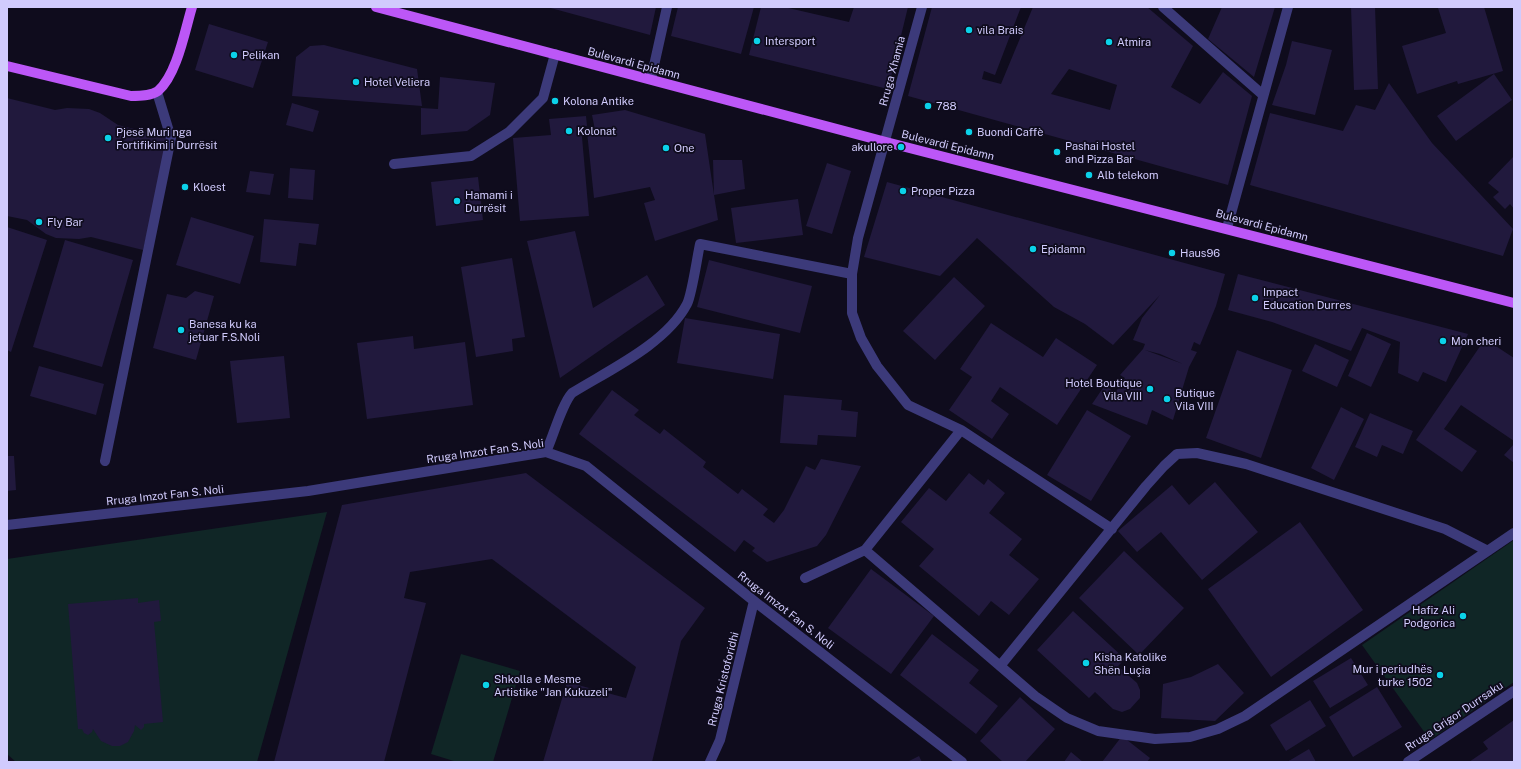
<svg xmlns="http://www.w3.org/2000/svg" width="1521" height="769" font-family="'Public Sans',sans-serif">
<rect width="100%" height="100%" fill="#0f0c1d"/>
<path fill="#102626" d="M327,512L257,762H16L7,754V559Z
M1514,540V682L1430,740L1362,645Z
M461,654L520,671L493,762H457L431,754Z"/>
<path fill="#21193d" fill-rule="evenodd" d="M547,7H656L650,35Z
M678,7H754L741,54L671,36Z
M761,7H784L849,22L854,7H908L888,89L749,55Z
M932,7H1021L995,75L984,71L982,79L1001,84L1033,7H1147L1193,46L1171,87L1200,104L1223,72L1252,96L1228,185L908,96ZM1069,69L1117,85L1110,110L1051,94Z
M1222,7H1275L1254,77L1208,39Z
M1351,7H1375L1378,89L1354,90Z
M1441,7H1484L1503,71L1458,84L1457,81L1417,94L1402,46L1446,33L1438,8Z
M209,24L268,42L253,88L195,70Z
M1292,41L1332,50L1315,115L1272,105L1286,65Z
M324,45L417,69L422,106L292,96L296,57L310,46Z
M1494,74L1512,100L1456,141L1437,116Z
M440,77L495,83L490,115L467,131L421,135V108L438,109Z
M1389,83L1432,143L1513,229L1503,256L1250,185L1270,113L1343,131L1356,105L1375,110Z
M7,98L55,110L67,108L89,109L100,113L118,125L171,138L143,250L91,237L79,239L56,238L46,234L27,220L7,216Z
M292,103L319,111L313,132L286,125Z
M625,110L705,134L714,195L713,160H742L745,189L714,195L718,220L655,241L644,203L655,200L650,187L594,198L587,132L595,130L592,115Z
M586,116L587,126H581L589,216L520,221L513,138L551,135L549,119Z
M1514,156V209L1510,204L1505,209L1493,197L1499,192L1488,183Z
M827,163L851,171L832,234L806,226Z
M290,168L315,170L313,200L288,198Z
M250,171L274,174L270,195L246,192Z
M478,177L483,220L436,226L431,182Z
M887,182L1225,274L1216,306L1200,345L1194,342L1191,350L1197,352L1189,367L1173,420L1152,410L1147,425L1092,404L1105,385L1115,393L1125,378L1120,375L1143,349L1145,344L1133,340L1142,318L1160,295L1113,345L1085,324L1054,307L977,238L940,276L864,257ZM1145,350L1160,354L1183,364Z
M798,199L803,235L736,243L731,208Z
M191,217L254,236L240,284L176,265Z
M264,219L319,224L316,245L299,243L296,266L260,262Z
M7,227L47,240L11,352L7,350Z
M575,231L593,308L647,275L665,305L560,378L527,241Z
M65,240L133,260L102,367L33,347Z
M512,258L525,337L512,339L513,351L476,357L461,267Z
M709,260L812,286L800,333L697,307Z
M1238,274L1407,318L1468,334L1446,382L1423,372L1418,382L1398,373L1400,342L1362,328L1351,351L1272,322L1228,310Z
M954,277L985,306L935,360L903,331Z
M195,291L214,296L196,360L153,348L167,294L186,298Z
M685,318L780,334L773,379L677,363Z
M991,323L1043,357L1056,338L1097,365L1057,425L1000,387L991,401L1009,414L992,439L949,410L972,377L960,369Z
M1367,333L1391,344L1371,387L1348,376Z
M413,336L414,349L465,342L473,405L367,419L357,343Z
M1485,339L1514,358V441L1461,405L1444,429L1477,451L1462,472L1416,440Z
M1315,344L1349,360L1337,387L1302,371Z
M1237,350L1292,370L1261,458L1206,438Z
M284,356L290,418L237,423L230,361Z
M39,366L104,384L96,415L30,396Z
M612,390L639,410L634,415L660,434L664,429L706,462L703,467L738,494L742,489L768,509L763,515L774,523L784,510L806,466L815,470L821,459L861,466L826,535L817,546L767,562L752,551L755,548L744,540L735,552L579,434Z
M784,395L842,400L841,410L858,412L856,437L818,435L817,445L780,443Z
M1341,407L1364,419L1334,480L1311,468Z
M1087,410L1131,436L1091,501L1047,475Z
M1370,413L1413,431L1403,454L1382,445L1377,457L1355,447Z
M1514,444V463L1504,455Z
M7,456H14L16,490L7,491Z
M526,473L705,608L681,641L652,762H543L567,682L626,698L636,667L492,559L410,572L404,598L426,603L384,762H274L342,505Z
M969,473L984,485L988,479L1005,493L989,513L1022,539L1009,555L1039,579L1009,615L991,601L979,616L919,566L934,549L901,522L929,488L946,501Z
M1215,482L1258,532L1202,580L1161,532L1137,552L1118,531L1172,485L1189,505Z
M1300,522L1363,610L1271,677L1208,589Z
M1124,551L1184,608L1139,655L1079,598Z
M871,569L934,616L891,674L828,628Z
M138,598V603L159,600L161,621L154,622L163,722L144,724V727L141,730L135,725L134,731L128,742L120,746H112L101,741L93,729L92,732L88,735L84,733L82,729H78L68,604Z
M1073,611L1125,659L1118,666L1137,683L1140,690V698L1130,709L1122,712L1113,709L1095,692L1089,698L1037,650Z
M932,634L979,670L969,683L998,706L976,734L900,675Z
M1351,658L1368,685L1330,708L1313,681Z
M1218,664L1244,693L1215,721L1161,718L1163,684L1191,677Z
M1377,687L1402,727L1353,757L1329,717Z
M1020,697L1055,729L1025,762H1003L980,741Z
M1310,700L1326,726L1286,751L1270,725Z
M1514,720V762H1469L1488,749L1483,742Z
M1122,736L1150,758L1147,762H1102Z
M1309,749L1316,762H1287Z
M1071,752L1083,762H1064Z
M919,756L922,762H907Z"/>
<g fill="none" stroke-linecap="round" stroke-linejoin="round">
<path stroke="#3c3a7a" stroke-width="10" d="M922,7L858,238L852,274V313L861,338L877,366L908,405L961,430L1112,529
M1163,7L1263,95
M651,79L667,7
M394,164L471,156L509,132L543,98L555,54
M1227,228L1288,7
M546,452C553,437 562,404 572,393C609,370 666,344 687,304C692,294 697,258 700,244L852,274
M105,461L171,138L157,92
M7,525L308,491L546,452L586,466L754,601L962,762
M865,550L1035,696L1067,718L1098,731L1155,739L1190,737L1218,729L1245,716L1514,533
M805,578L865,550L961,430
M1000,666L1146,486L1164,466L1177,454L1197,453L1246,464L1445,529L1488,551
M710,762L720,740L754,601
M1408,762L1514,691"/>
<path stroke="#bc57f7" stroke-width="10" d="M376,7L886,142L1514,303
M7,66L131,96C140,96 151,96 158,91C177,75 185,30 192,7"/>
</g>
<g fill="#0bd2e9" stroke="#0f0c1d" stroke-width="1.5">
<circle cx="969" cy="30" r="4"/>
<circle cx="757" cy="41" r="4"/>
<circle cx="1109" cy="42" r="4"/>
<circle cx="234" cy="55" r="4"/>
<circle cx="356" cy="82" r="4"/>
<circle cx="555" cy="101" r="4"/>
<circle cx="928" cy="106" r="4"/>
<circle cx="569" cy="131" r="4"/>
<circle cx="969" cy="132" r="4"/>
<circle cx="108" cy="138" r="4"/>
<circle cx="901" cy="147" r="4"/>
<circle cx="666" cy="148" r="4"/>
<circle cx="1057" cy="152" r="4"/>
<circle cx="1089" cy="175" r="4"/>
<circle cx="185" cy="187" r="4"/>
<circle cx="903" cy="191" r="4"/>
<circle cx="457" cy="201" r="4"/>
<circle cx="39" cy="222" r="4"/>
<circle cx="1033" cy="249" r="4"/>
<circle cx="1172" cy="253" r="4"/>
<circle cx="1255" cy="298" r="4"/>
<circle cx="181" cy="330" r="4"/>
<circle cx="1443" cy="341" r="4"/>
<circle cx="1150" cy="389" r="4"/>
<circle cx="1167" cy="399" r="4"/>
<circle cx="1463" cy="616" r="4"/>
<circle cx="1086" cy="663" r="4"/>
<circle cx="1440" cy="675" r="4"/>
<circle cx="486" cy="685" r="4"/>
</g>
<g text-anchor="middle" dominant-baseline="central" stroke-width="3.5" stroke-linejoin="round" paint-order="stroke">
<g font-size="11" fill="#d1cbfd" stroke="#0f0c1d" text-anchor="start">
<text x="977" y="30">vila Brais</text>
<text x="765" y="41">Intersport</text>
<text x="1117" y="42">Atmira</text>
<text x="242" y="55">Pelikan</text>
<text x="364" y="82">Hotel Veliera</text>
<text x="563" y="101">Kolona Antike</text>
<text x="936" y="106">788</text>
<text x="577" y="131">Kolonat</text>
<text x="116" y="132">Pjesë Muri nga<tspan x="116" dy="13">Fortifikimi i Durrësit</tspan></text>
<text x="977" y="132">Buondi Caffè</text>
<text x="1065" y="146">Pashai Hostel<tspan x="1065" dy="13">and Pizza Bar</tspan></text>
<text x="893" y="147" text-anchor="end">akullore</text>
<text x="674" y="148">One</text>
<text x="1097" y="175">Alb telekom</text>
<text x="193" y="187">Kloest</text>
<text x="911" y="191">Proper Pizza</text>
<text x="465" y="195">Hamami i<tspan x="465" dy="13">Durrësit</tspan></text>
<text x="47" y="222">Fly Bar</text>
<text x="1041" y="249">Epidamn</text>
<text x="1180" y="253">Haus96</text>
<text x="1263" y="292">Impact<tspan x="1263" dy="13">Education Durres</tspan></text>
<text x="189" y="324">Banesa ku ka<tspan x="189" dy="13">jetuar F.S.Noli</tspan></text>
<text x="1451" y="341">Mon cheri</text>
<text x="1142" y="383" text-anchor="end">Hotel Boutique<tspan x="1142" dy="13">Vila VIII</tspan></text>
<text x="1175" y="393">Butique<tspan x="1175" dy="13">Vila VIII</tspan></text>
<text x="1455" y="610" text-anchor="end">Hafiz Ali<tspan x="1455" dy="13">Podgorica</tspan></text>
<text x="1094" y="657">Kisha Katolike<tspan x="1094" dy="13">Shën Luçia</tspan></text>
<text x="1432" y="669" text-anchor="end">Mur i periudhës<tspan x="1432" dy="13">turke 1502</tspan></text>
<text x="494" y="679">Shkolla e Mesme<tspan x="494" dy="13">Artistike "Jan Kukuzeli"</tspan></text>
</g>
<g font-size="11" fill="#d1cbfd" stroke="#0f0c1d">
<text transform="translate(634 63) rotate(15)">Bulevardi Epidamn</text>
<text transform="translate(892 71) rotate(-75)">Rruga Xhamia</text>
<text transform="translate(948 145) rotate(14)">Bulevardi Epidamn</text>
<text transform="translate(1262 225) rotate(15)">Bulevardi Epidamn</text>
<text transform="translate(485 451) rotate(-8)">Rruga Imzot Fan S. Noli</text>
<text transform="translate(165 495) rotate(-6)">Rruga Imzot Fan S. Noli</text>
<text transform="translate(786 610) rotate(38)">Rruga Imzot Fan S. Noli</text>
<text transform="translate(723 679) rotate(-76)">Rruga Kristoforidhi</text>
<text transform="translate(1454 716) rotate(-34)">Rruga Grigor Durrsaku</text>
</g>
</g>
<rect width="1521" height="769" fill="none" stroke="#d1cbfd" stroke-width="16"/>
</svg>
